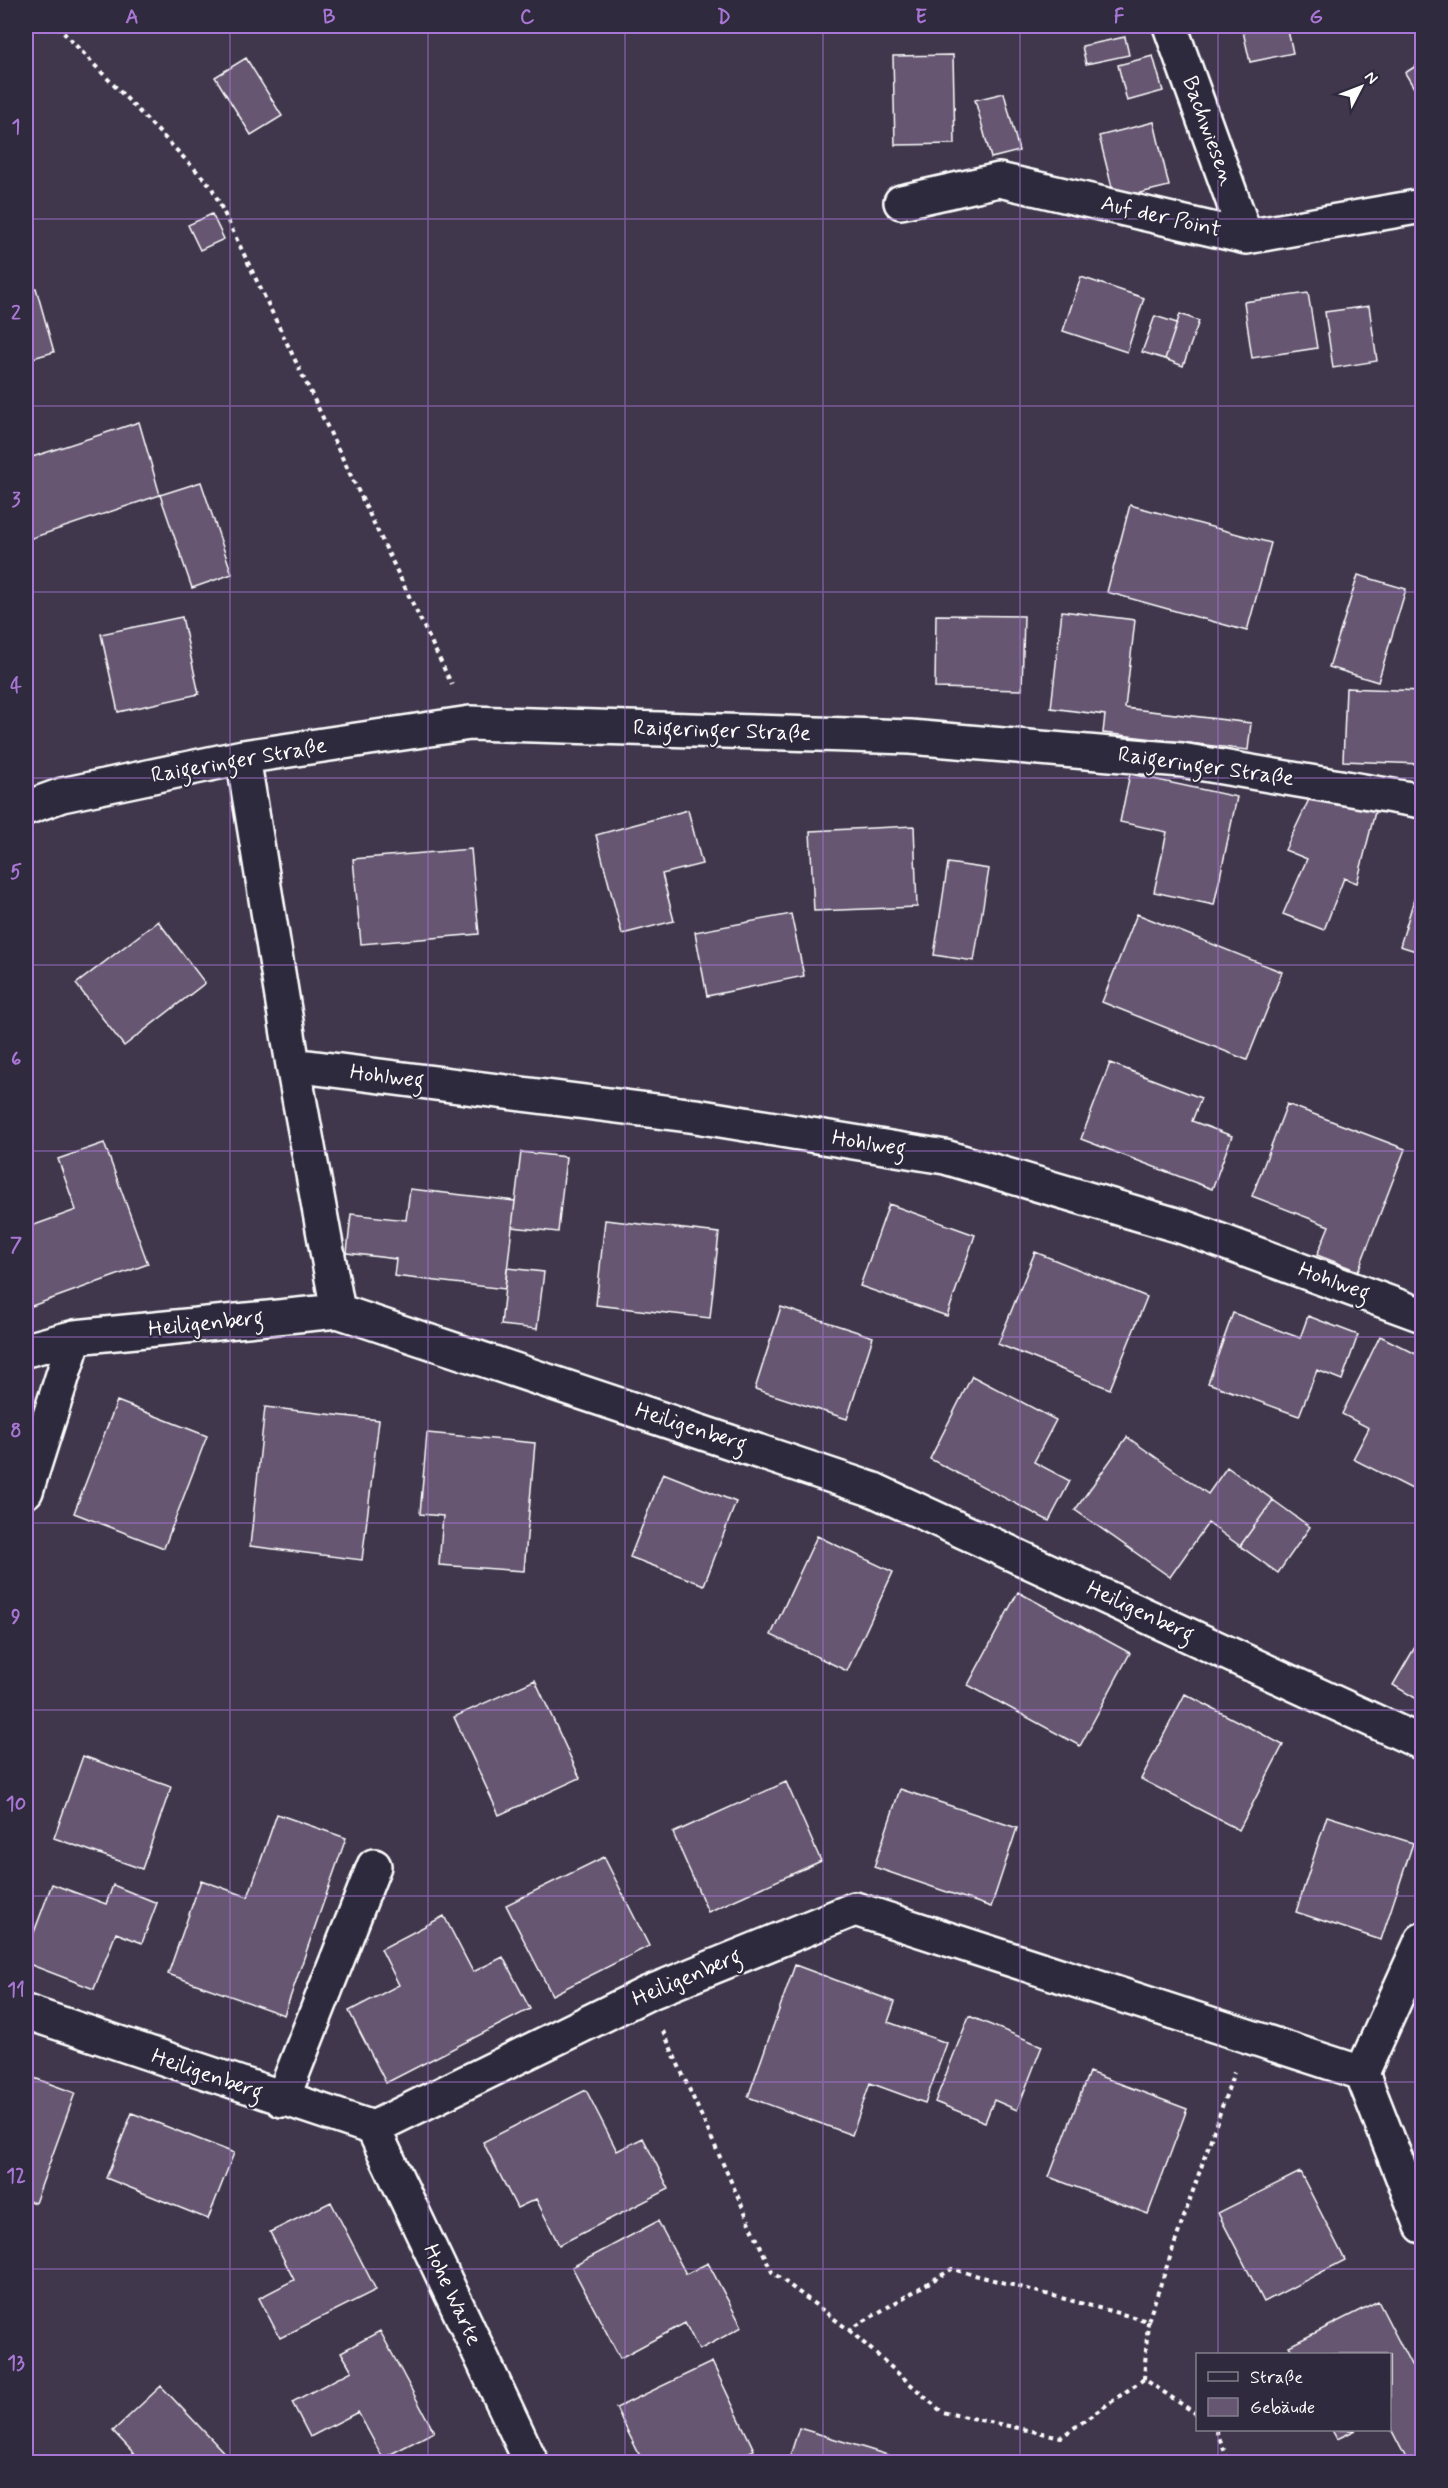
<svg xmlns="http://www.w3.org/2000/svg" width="1448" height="2488" font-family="Mynerve,sans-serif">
<rect width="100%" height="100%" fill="#40374d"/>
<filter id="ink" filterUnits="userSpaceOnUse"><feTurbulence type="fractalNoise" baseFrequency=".0167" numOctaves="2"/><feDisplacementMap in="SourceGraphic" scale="12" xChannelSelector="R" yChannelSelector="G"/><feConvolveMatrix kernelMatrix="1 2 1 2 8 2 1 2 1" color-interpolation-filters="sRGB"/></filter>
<g filter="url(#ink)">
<path fill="#665672" stroke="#fff" stroke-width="1.5" d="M1251,26H1287L1293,53L1250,62L1242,27Z
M1125,37L1129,55L1086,64L1082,46Z
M953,55L955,144L895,145L893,56Z
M1153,56L1163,91L1127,101L1118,65Z
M246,58L282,116L251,135L215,77Z
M1422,62V101L1405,73Z
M1004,93L1019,151L991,158L975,100Z
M1154,122L1169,186L1115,199L1099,136Z
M212,214L224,239L200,250L188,225Z
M1081,277L1144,298L1127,352L1063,331Z
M36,288L54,352L26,360V290Z
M1308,293L1317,348L1252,358L1244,302Z
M1369,306L1377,361L1333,368L1325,312Z
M1180,314L1199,321L1183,366L1165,359Z
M1155,316L1177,323L1165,359L1142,352Z
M139,422L160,495L26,540V459Z
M201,482L232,574L192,588L160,495Z
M1130,505L1271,543L1247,631L1107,592Z
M1358,575L1406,589L1378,682L1329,667Z
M1062,611L1135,620L1125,708L1251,723L1248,750L1103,733L1105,715L1051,708Z
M936,615L1024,616L1022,690L935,688Z
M182,617L199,694L118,712L101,634Z
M1346,688L1422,691V764L1343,761Z
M1130,774L1237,797L1214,905L1154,892L1167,832L1120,822Z
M1312,793L1376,808L1357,883L1344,878L1324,930L1283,914L1307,859L1285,850Z
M688,810L702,864L662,874L674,921L622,934L596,835Z
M914,826L917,907L814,911L810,831Z
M471,849L479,934L361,944L353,859Z
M948,863L989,869L974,961L934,955Z
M1419,883L1422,884V953L1400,946Z
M791,914L804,976L707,996L695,932Z
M1137,914L1282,972L1247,1060L1102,1002Z
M158,921L205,983L124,1046L76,984Z
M1110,1063L1201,1098L1192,1121L1232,1136L1212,1189L1081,1139Z
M1287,1104L1405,1149L1358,1271L1317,1255L1329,1226L1252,1196Z
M104,1143L148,1264L29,1307L26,1296V1228L76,1210L58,1159Z
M521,1152L566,1157L558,1232L512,1227Z
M410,1189L515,1201L505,1289L394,1276L396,1259L347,1253L351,1214L406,1220Z
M889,1204L975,1235L947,1316L860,1286Z
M605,1220L719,1233L710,1318L596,1305Z
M1035,1252L1147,1297L1110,1389L998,1344Z
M507,1268L544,1272L537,1329L501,1325Z
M781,1307L873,1337L847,1419L755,1389Z
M1233,1313L1300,1338L1308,1316L1358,1335L1342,1380L1317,1370L1299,1416L1208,1383Z
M1380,1336L1422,1357V1494L1353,1459L1369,1428L1342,1414Z
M972,1376L1056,1420L1034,1462L1070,1481L1049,1521L930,1459Z
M117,1401L207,1436L164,1548L74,1513Z
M265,1407L379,1420L362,1560L250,1546Z
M427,1433L535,1443L524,1571L439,1565L443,1516L420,1514Z
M1127,1437L1208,1494L1227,1467L1273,1500L1240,1546L1208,1523L1170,1577L1075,1510Z
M663,1473L736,1502L704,1585L630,1557Z
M1273,1500L1310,1527L1278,1573L1240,1546Z
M817,1536L893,1572L847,1671L771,1635Z
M1018,1592L1130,1653L1080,1746L968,1685Z
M1422,1635V1702L1393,1685Z
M535,1680L580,1778L499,1815L454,1717Z
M1185,1694L1283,1745L1239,1830L1141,1779Z
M83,1756L171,1787L142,1869L54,1838Z
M786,1782L821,1861L708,1912L673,1833Z
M900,1789L1017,1828L991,1907L874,1867Z
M277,1814L346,1838L284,2015L168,1974L201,1880L248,1897Z
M1327,1816L1413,1843L1381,1940L1296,1912Z
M604,1857L649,1946L552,1995L506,1905Z
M52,1884L106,1904L113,1885L157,1903L142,1943L116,1933L94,1989L26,1963V1954Z
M444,1916L473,1972L503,1957L530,2009L386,2083L349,2011L399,1985L381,1949Z
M795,1965L895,2002L888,2022L947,2043L925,2103L870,2083L852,2135L748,2097Z
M969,2016L1042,2046L1017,2110L994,2100L985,2122L935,2102Z
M1089,2072L1187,2109L1148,2214L1049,2177Z
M26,2075L75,2093L35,2203L26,2200Z
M586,2090L617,2151L643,2138L669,2189L559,2245L536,2199L517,2208L483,2142Z
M132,2113L234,2153L208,2219L106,2178Z
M1300,2172L1345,2260L1264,2302L1218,2213Z
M331,2202L376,2290L280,2338L259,2298L294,2280L270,2232Z
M658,2221L686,2274L708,2263L742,2327L699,2350L685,2323L620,2358L572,2267Z
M1378,2301L1422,2386V2462H1408L1390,2427V2354H1294L1289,2346Z
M380,2331L434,2432L383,2458L358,2412L310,2437L292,2402L352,2371L341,2352Z
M712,2362L754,2450L727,2462H643L616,2408Z
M161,2386L233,2462H142L113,2431Z
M799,2428L901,2459L900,2462H788Z
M1332,2430H1356L1337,2439Z"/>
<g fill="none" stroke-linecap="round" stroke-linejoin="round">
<g stroke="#fff" stroke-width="38">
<path id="street" d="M1170,26L1246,237
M901,202L999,180L1246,237L1422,206
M243,757L293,1065L338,1311
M26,808L62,795L243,757L470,723L910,737L1181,760L1422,801
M293,1065L696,1116L945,1157L1183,1227L1422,1315
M26,1350L75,1337L338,1311L874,1490L1422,1743
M26,1491L75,1337
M1422,1940L1362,2073L1422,2226
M26,2012L373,2128L646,1994L855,1909L1362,2073
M282,2100L374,1866
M373,2128L531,2462"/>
</g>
<path stroke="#fff" stroke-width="4" stroke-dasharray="4.5 4.5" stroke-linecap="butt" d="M57,26L211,186L452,685
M663,2031L772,2272L849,2330L952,2269L1148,2321L1234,2072
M1148,2321L1144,2379L1198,2415
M849,2330L942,2412L1061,2437L1144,2379
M1216,2430L1229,2462"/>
<use href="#street" stroke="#2f2a3d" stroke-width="33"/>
</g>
</g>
<path fill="none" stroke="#a976d5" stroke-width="1.5" stroke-opacity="0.55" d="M230,26V2462M428,26V2462M625,26V2462M823,26V2462M1020,26V2462M1218,26V2354M26,219H1422M26,406H1422M26,592H1422M26,778H1422M26,965H1422M26,1151H1422M26,1337H1422M26,1523H1422M26,1710H1422M26,1896H1422M26,2082H1422M26,2269H1422M1218,2430V2462"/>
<g text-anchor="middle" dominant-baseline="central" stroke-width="4.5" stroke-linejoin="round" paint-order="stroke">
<g font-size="22" fill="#fff" stroke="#2f2a3d">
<text transform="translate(1208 131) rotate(70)">Bachwiesen</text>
<text transform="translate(1161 217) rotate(13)">Auf der Point</text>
<text transform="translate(722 731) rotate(2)">Raigeringer Straße</text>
<text transform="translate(239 761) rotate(-10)">Raigeringer Straße</text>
<text transform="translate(1206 767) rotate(8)">Raigeringer Straße</text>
<text transform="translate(387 1077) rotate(7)">Hohlweg</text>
<text transform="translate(869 1144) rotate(9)">Hohlweg</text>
<text transform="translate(1334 1282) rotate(20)">Hohlweg</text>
<text transform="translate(206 1324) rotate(-6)">Heiligenberg</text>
<text transform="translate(691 1428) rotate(18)">Heiligenberg</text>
<text transform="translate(1140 1612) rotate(25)">Heiligenberg</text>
<text transform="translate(687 1978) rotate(-23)">Heiligenberg</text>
<text transform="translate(207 2075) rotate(19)">Heiligenberg</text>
<text transform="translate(452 2295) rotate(65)">Hohe Warte</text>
</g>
</g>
<rect width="1448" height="2488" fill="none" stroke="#2f2a3d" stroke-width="66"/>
<rect x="1196" y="2353" width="195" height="78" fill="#2f2a3d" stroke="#827f8b" stroke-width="1.5"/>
<rect x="1208" y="2372" width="30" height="9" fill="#2f2a3d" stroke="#827f8b" stroke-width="1.5"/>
<text x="1250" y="2383" font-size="18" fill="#ffffff">Straße</text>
<rect x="1208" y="2398" width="30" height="18" fill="#665672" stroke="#827f8b" stroke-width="1.5"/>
<text x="1250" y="2413" font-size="18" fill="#ffffff">Gebäude</text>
<g transform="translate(1361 87) rotate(48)" stroke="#2f2a3d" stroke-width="4.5" paint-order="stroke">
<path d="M0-4.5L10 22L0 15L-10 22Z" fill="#ffffff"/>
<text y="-9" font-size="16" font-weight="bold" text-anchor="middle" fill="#ffffff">N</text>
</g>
<rect x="33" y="33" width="1382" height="2422" fill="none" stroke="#a976d5" stroke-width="2"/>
<g font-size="20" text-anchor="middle" font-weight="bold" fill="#a976d5">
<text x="132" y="23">A</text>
<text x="329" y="23">B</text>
<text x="527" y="23">C</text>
<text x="724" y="23">D</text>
<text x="921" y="23">E</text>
<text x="1119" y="23">F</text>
<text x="1316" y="23">G</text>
<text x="16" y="133">1</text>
<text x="16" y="319">2</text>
<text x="16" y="506">3</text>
<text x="16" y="692">4</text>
<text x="16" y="878">5</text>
<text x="16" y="1065">6</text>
<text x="16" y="1251">7</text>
<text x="16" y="1437">8</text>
<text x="16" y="1623">9</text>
<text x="16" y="1810">10</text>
<text x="16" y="1996">11</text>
<text x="16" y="2182">12</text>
<text x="16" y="2369">13</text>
</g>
</svg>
